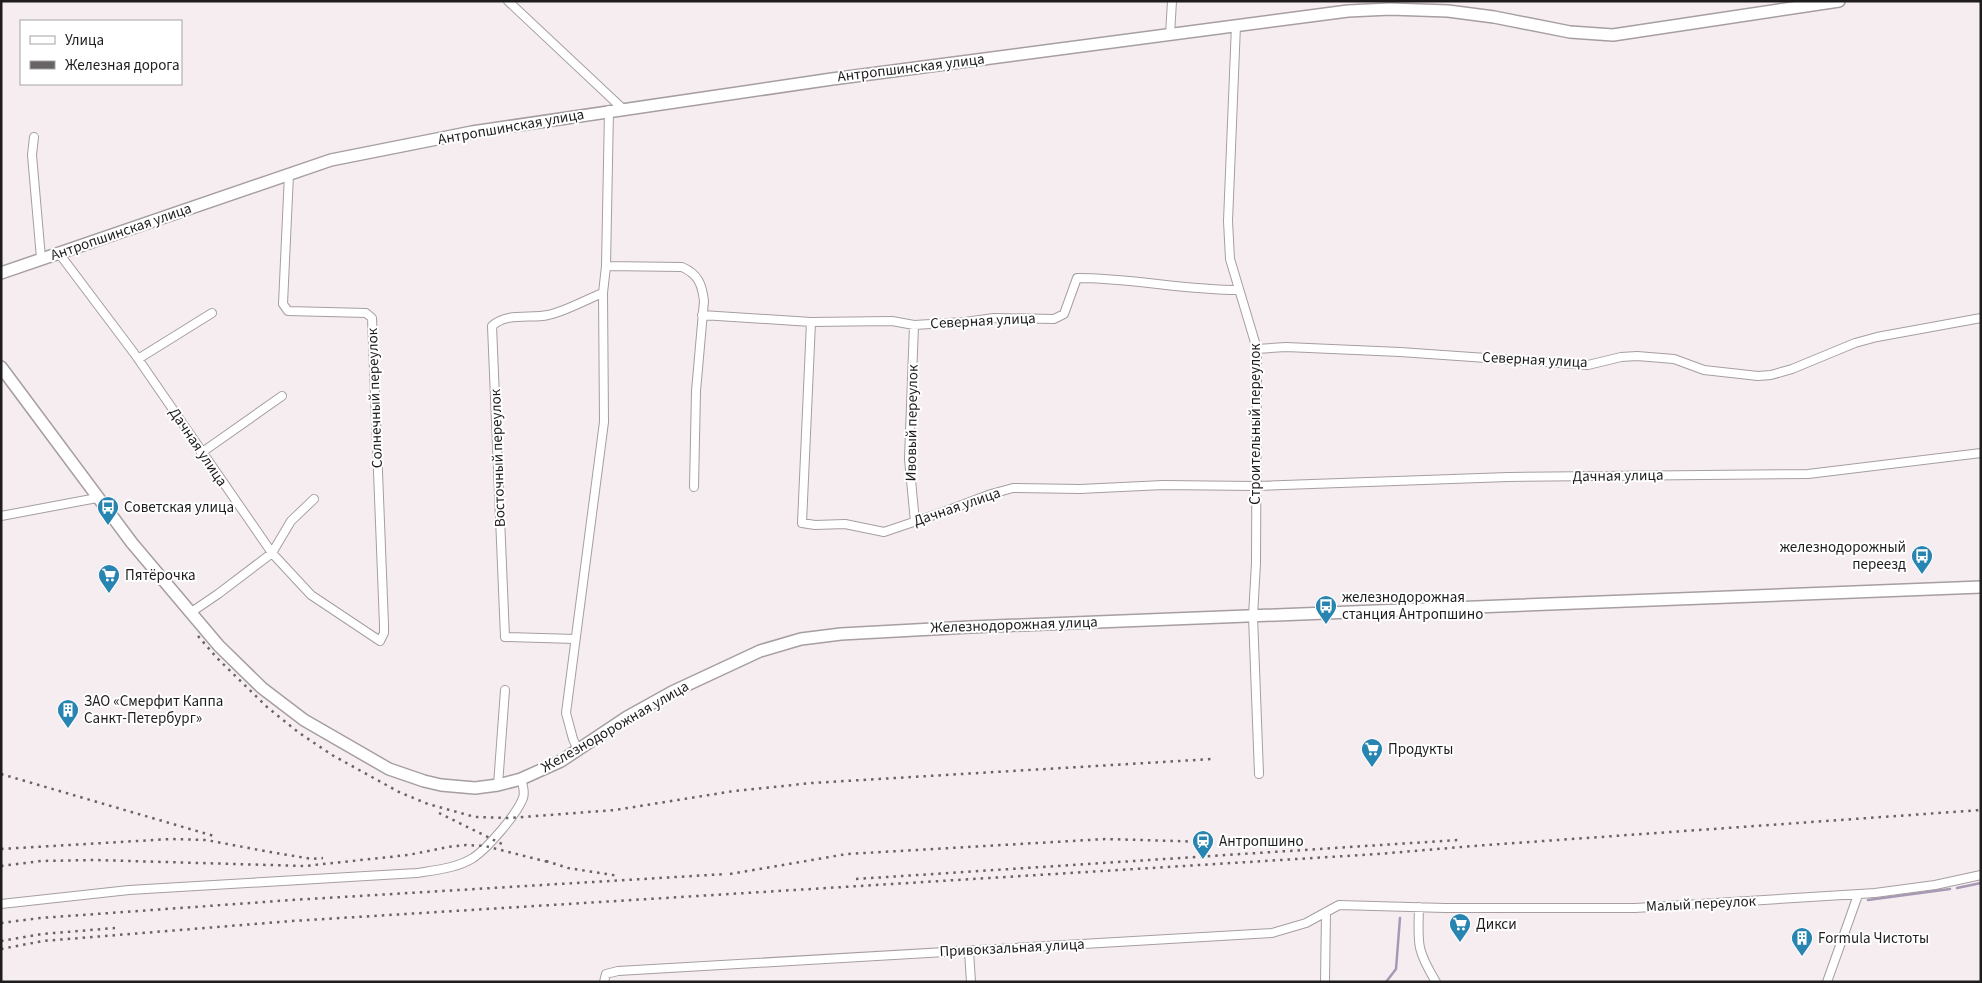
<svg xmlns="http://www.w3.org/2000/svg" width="1982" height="983" font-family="'Source Sans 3',sans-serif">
<rect width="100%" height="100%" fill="#f6edf1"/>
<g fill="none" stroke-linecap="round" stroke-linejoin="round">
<path stroke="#a699b5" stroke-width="2.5" d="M1957,888L1981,883
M1868,900L1950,889
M1386,982L1396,969L1400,918"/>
<g stroke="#a69ea1" stroke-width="10">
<path id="street" d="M508,1L623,109
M1236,25L1228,221L1230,259L1257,349L1256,563L1253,616L1259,774
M1170,35L1172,1
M34,137L32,155L41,258
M58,252L134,353L272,553L311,595L380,641L384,633V625L372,318L366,313L288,311L283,304L289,174
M606,266L682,267C698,274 702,284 704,301L696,391L694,487
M702,315L811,322L892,321L914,325L965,322L994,318L1054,319L1064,314L1077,278C1131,278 1184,290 1239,290
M811,322L802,523L815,525L845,524L884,532L946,511L991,494L1013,488L1080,489L1163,485L1255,486L1508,477L1808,474L1981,453
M914,325L909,459L915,522
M1257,349L1286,347L1400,352L1588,365L1621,357L1637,356L1674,359L1704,370L1758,376L1771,375L1792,369L1855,343L1877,337L1981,318
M138,359L212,313
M201,453L282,396
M1,516L97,498
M190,613L218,594L272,553L291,521L314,499
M575,639L505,637L492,326C507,312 530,319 548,315C564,312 587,299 603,293
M578,750L573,739L566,713L604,422L603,293L606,266L609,110
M498,785L505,690
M1,904L129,890L417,873C436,870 457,868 473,858C488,848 517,814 523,798C525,792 523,785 521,779
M1419,907C1418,944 1416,949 1436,982
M969,951L971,982
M604,982L606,974L618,971L1272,933L1306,923L1339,905L1445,908H1635L1875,893L1935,885L1981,875
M1325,982L1326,912
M1827,982L1858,895"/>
</g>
<g stroke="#a69ea1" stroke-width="14">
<path id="secondary" d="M1,273L331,160L472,132L832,79L1348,11L1390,9L1448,11L1494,17L1570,32L1613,35L1839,1
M1,367L132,543L219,646L262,688L304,720L389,769L424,781L441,785L475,788L498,785L521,779L561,761L627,717L672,692L760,651L801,639L841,634L970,627L1981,587"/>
</g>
<use href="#street" stroke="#fff" stroke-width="8"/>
<use href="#secondary" stroke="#fff" stroke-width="11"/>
<path stroke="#686365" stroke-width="2.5" stroke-dasharray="2.5 5" stroke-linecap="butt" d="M198,636L217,658L267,707L298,732L332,755L399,792L428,804L475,817L510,818L615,810L734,791L812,783L1212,759
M1,774L214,836
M439,813L506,846
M1,849L171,839L206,840L270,852L312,859L323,858
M546,861L568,868L619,876
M1,866L41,861L94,860L305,866L408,855L448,847L466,845L485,846L552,863
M730,874L847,854L1106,839L1209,842
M856,879L1458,840
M1,923L40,918L292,900L726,874
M1,941L42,934L115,928
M1,949L43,941L292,921L1378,854L1473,846L1981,810"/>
</g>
<defs>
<g id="bus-pin" transform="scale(1.125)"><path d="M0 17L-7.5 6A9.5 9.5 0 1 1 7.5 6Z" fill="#2885b1" stroke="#fff"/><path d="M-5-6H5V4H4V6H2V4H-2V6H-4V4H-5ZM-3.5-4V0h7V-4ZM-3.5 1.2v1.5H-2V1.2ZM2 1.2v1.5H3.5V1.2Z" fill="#fff"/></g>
<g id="supermarket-pin" transform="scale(1.125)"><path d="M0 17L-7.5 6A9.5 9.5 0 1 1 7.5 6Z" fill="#2885b1" stroke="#fff"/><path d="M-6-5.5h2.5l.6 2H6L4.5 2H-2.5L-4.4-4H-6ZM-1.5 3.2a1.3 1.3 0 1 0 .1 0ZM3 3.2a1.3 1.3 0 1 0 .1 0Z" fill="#fff"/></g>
<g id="building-pin" transform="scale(1.125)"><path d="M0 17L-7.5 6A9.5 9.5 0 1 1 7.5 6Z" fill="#2885b1" stroke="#fff"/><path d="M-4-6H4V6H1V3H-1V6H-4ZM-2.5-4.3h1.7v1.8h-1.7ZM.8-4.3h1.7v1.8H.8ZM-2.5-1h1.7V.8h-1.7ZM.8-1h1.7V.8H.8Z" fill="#fff"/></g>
<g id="station-pin" transform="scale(1.125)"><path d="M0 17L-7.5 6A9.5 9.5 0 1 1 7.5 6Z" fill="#2885b1" stroke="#fff"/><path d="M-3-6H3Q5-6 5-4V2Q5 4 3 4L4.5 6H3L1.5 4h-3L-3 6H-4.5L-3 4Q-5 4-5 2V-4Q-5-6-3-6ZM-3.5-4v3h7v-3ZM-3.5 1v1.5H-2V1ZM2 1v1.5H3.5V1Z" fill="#fff"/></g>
</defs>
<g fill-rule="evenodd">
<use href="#bus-pin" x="108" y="507"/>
<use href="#bus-pin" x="1922" y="556"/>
<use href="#supermarket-pin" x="109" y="575"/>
<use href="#bus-pin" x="1326" y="606"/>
<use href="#building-pin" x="68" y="710"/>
<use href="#supermarket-pin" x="1372" y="749"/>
<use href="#station-pin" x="1203" y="841"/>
<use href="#supermarket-pin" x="1460" y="924"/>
<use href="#building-pin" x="1802" y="938"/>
</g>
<g text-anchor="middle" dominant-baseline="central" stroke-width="4" stroke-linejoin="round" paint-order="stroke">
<g font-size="15" fill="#1f1c1d" stroke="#fff">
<text transform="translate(911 68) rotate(-7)">Антропшинская улица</text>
<text transform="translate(511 127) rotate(-10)">Антропшинская улица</text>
<text transform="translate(121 232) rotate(-19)">Антропшинская улица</text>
<text transform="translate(983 321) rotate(-3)">Северная улица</text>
<text transform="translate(1535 360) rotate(3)">Северная улица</text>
<text transform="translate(375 398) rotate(-92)">Солнечный переулок</text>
<text transform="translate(912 423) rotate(-89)">Ивовый переулок</text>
<text transform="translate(1255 424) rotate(-90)">Строительный переулок</text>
<text transform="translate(198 447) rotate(56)">Дачная улица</text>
<text transform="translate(498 458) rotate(-92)">Восточный переулок</text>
<text transform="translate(1618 476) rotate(-1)">Дачная улица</text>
<text transform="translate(957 507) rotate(-19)">Дачная улица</text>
<text transform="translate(1014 625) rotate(-2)">Железнодорожная улица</text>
<text transform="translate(615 727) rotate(-30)">Железнодорожная улица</text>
<text transform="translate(1701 904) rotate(-3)">Малый переулок</text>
<text transform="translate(1012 948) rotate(-3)">Привокзальная улица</text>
</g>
<g font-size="15" fill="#1f1c1d" stroke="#fff" text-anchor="start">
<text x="124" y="507">Советская улица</text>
<text x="1906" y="547" text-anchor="end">железнодорожный<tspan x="1906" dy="17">переезд</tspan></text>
<text x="125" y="575">Пятёрочка</text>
<text x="1342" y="597">железнодорожная<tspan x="1342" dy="17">станция Антропшино</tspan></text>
<text x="84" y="701">ЗАО «Смерфит Каппа<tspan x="84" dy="17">Санкт-Петербург»</tspan></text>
<text x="1388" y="749">Продукты</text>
<text x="1219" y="841">Антропшино</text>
<text x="1476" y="924">Дикси</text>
<text x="1818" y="938">Formula Чистоты</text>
</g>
</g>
<rect width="1982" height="983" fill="none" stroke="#1f1c1d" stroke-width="5"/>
<rect x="20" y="20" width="162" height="65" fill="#ffffff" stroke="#a5a4a5"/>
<rect x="30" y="36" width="25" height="8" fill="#ffffff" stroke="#a5a4a5"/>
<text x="65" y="45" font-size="15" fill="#1f1c1d">Улица</text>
<rect x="30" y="61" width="25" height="8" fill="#686365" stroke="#a5a4a5"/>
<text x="65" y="70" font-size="15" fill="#1f1c1d">Железная дорога</text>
</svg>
